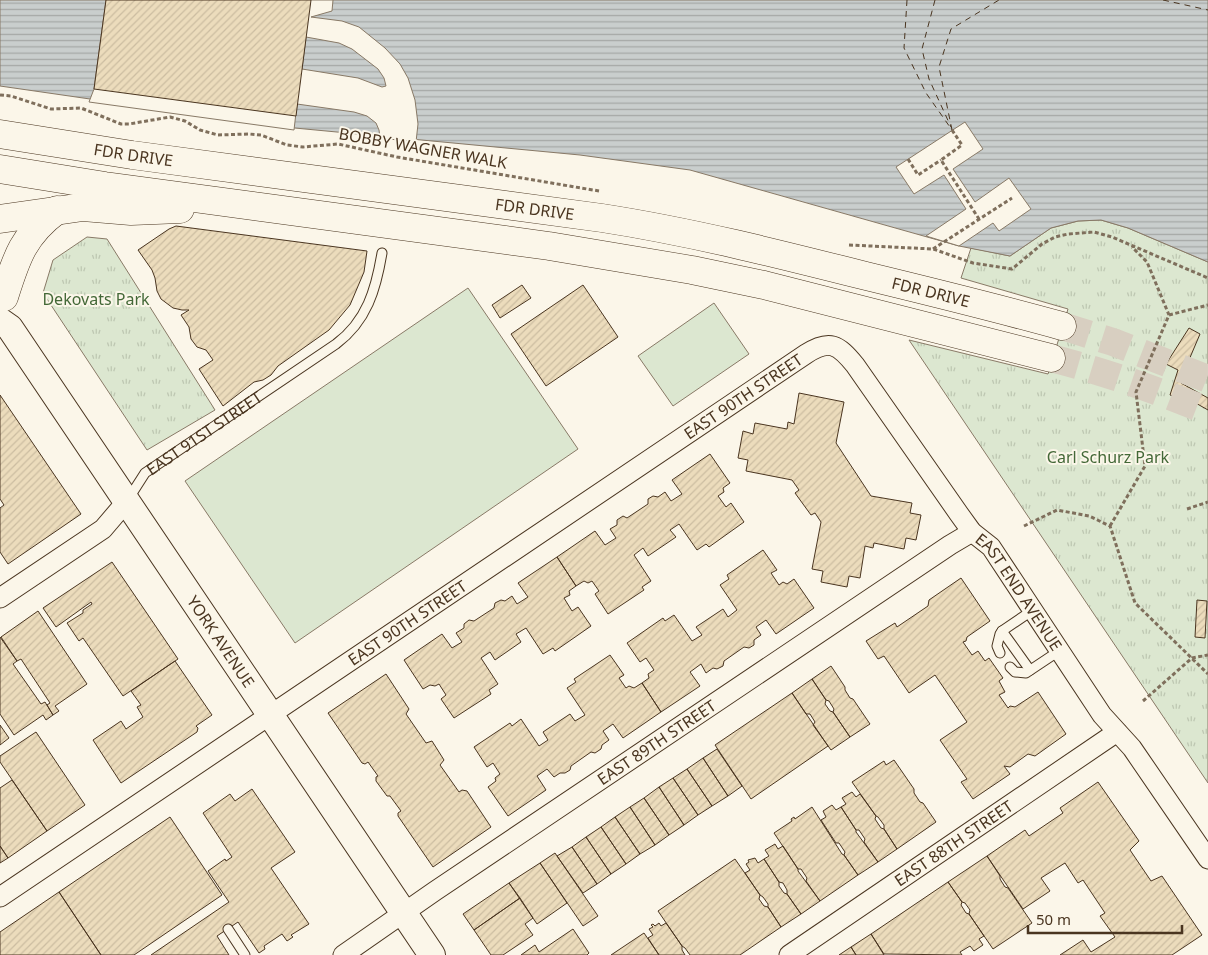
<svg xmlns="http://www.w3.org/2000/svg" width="1208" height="955" font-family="'Noto Sans',sans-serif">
<defs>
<pattern id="park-tufts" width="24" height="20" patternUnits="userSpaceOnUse" patternTransform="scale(1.25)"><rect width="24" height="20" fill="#dce7d0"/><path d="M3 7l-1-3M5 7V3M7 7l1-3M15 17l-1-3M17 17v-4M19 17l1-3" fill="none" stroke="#bec7b2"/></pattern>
<pattern id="water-rules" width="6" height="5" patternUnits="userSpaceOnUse" patternTransform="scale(1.25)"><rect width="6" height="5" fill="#c9cecd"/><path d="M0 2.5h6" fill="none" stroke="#a5a8a6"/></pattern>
<pattern id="building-hatch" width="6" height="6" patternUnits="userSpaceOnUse" patternTransform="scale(1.25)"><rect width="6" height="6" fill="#ecdcbc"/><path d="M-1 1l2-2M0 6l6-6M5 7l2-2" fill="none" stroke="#ccbda1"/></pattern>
</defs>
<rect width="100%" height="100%" fill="#fbf6e9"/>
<path fill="#dce7d0" stroke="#887966" d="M468,288L578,449L295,643L185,481Z
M714,303L749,354L673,406L638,356Z"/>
<path fill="url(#park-tufts)" stroke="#887966" d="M1101,220L1128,228L1208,262V783L909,340L1048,374L1068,309L961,278L971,248L1010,256L1051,228L1078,221Z
M87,237L107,239L215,410L147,450L43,293L53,260Z"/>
<path fill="url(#water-rules)" stroke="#887966" d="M0,0H1208V262L1128,228L1101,220L1078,221L1051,228L1010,256L959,246L690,170L580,155L284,127L0,86Z"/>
<path fill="#fbf6e9" stroke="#887966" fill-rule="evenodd" d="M106,0H333L332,11L311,17L342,21L359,27L385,48L400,64L408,78L415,100L418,124L416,142L380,138L379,130L376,123L367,116L354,112L297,104L294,130L89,102L94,89ZM306,37L339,43L352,49L378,69L384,78L386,86L382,87L358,78L302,69Z
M965,122L983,149L953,169L975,202L1009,178L1031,209L999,231L993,223L959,246L926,236L966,209L944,175L914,194L896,167Z"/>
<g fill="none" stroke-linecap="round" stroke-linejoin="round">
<path stroke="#4a3520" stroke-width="1" stroke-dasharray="6 5" stroke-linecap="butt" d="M907,0L904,48L926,93L952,130
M935,0L922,49L929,79L951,127
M1163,0L1208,10
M952,130L939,67L951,29L999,0"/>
</g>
<path fill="url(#building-hatch)" stroke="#4a3520" d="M106,0H311L296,116L94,89Z
M176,226L367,251L364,272L350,305L329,330L278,366L271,375L263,380L254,382L223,406L199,369L213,360L206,350L197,347L191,339L189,327L181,315L189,310H182L173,308L161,299L157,291L155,278L152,270L138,250L169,229Z
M522,285L531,298L500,318L492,305Z
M583,285L618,337L546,386L511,334Z
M1189,328L1200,334L1183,374L1181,383L1208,398V410L1178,393L1176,397L1170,395L1178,370L1166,364Z
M799,393L844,402L836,443L871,496L912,503L910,513L921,515L916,540L906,538L904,549L874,543L873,548L865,546L860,578L849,576L847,587L821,582L823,571L812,569L821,522L815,513L811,515L795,493L799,490L792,480L746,471L748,460L738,458L743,431L753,434L755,423L787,429L788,422L794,424Z
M0,395L81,514L8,564L0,552V508L4,505L0,499Z
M710,454L730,483L723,488L724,492L718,496L726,507L731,503L744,522L709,547L706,544L697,550L679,524L670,530L676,537L648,556L643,548L634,555L651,581L642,587L644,590L608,614L595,594L599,591L592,581L588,583L584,581L576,586L557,557L595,531L605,545L616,538L610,529L617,525V520L623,516L627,518L648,504V499L653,496L658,497L665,492L671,501L682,494L672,480Z
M763,550L777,570L771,573L779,585L783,582L787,584L794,579L814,608L776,634L766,620L756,627L761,635L754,640V645L749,648L744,647L724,661L723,666L717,669L713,668L706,673L701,664L690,672L700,686L661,712L642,683L649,678L648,674L654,670L646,658L640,662L627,643L663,618L665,621L674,615L692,641L702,635L696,627L723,609L728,617L737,610L720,585L729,579L727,575Z
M557,557L576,586L569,591L570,595L564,598L572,611L578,607L591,626L555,651L553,648L543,654L526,628L516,634L521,642L495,660L490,652L481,658L498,684L489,690L491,694L454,718L441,699L446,695L439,684L435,686L430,685L423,689L404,660L442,634L452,648L462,642L456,633L464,628V624L469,620L474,621L494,608L495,603L501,600L505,601L512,596L517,604L528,597L518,583Z
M112,562L178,659L123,696L83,638L79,641L67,623L83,613V610L92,604L91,602L56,627L43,608Z
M961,578L990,621L967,637L966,641L963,642L972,655L978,651L985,661L989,658L1003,678L999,681L1005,692L999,695L1008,708L1010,706L1015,707L1038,692L1066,734L1035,756L1028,754L1010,767L1004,766L1010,774L973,799L961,782L967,779L940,740L967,722L935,675L909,693L884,656L878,659L866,641L895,623L897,627L928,606L929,600Z
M1197,600L1207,601L1205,638L1195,637Z
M38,611L87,684L55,706L59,711L53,715L47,705L50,703L21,659L17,661L1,637Z
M0,637L17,661L13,664L41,704L45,702L53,715L46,720L43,715L14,735L0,714Z
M610,655L624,675L619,678L626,688L629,686L634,688L642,683L661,712L623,738L613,724L603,731L609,740L602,745L601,749L595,753L591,752L571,766L570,770L565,773H560L554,777L547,769L537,776L546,790L508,816L488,787L496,781L495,778L500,774L493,763L487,767L474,747L510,723L512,726L521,719L539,746L548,740L543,732L570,714L575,721L585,715L567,688L576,682L574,679Z
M175,661L212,715L196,726L198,728L197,732L121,783L93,740L121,721L126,729L143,717L137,707L141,705L131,691Z
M831,666L845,687V690L850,698L853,699L870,724L850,737L833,712L834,709L829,701L826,700L812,679Z
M386,674L409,709L406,714L426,743L432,741L444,760L440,765L459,792L462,790L467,791L491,827L433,867L398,816V813L401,811L390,796H387L376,781V777L378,776L368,762L365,764L362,763L328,713Z
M812,679L826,700L825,704L830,711L833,712L850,737L831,750L813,725L815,722L810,714H806L792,693Z
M792,693L828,746L751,799L715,745Z
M0,725L9,738L0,745Z
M36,732L85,805L47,831L0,762V756Z
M717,749L742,786L728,796L703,758Z
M703,758L728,796L712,806L687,769Z
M894,760L914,789V793L920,802L923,803L936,822L897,849L884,829V825L878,817L876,816L852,782L884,761L886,765Z
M687,769L712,806L698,815L673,778Z
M673,778L698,815L684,825L659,787Z
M12,780L47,831L8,858L0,846V788Z
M1098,782L1139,841L1130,850L1151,881L1162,876L1202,935L1172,955H1060L1083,940L1091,952L1115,937L1100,916L1105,913L1083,880L1078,883L1065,863L1041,878L1050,891L1023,909L987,856L1025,830L1029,836L1063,813L1060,808Z
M659,787L684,825L669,835L644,798Z
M252,789L295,852L271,868L309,924L291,935L293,937L287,941L282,934L264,946L265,949L259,953L238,922L217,936L229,955H151L229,902L208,871L225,859L226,861L232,857L203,813L230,794L235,801Z
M852,792L856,797L860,794L876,816L875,819L881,828L884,829L897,849L878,862L864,842L865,839L859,830H856L841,807L846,804L842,798Z
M644,798L669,835L655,845L630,807Z
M832,805L836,810L841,807L856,830V832L878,862L858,875L844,855L845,852L839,843H836L821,820L826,817L823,811Z
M630,807L655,845L640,854L615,817Z
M812,807L842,854L844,855L858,875L820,901L806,881L807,878L801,869H798L774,833L792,821L791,819L794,817L795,819Z
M170,817L222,895L134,955H101L59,892Z
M615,817L640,854L626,864L601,827Z
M601,827L626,864L611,874L586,837Z
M586,837L611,874L597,884L572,847Z
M775,844L778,849L783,846L798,869V871L820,901L801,914L787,894V890L783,883L779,882L764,859L769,856L765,850Z
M0,846L8,858L0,863Z
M572,847L597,884L583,893L557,856Z
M555,853L598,916L583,926L540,863Z
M987,856L1000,876V879L1005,887L1008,888L1032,923L993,949L969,914L970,910L965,903L962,902L948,882Z
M755,858L758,863L764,859L779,882V886L784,893L787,894L801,914L781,927L768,907V904L763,897L760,895L745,873L750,870L746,864L749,862L748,860Z
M735,859L760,895L759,899L764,906L768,907L781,927L740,955H690L685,948L682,946L658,911Z
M540,863L567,903L537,924L509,883Z
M948,882L962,902L961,905L966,913L969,914L984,936L979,939L983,945L974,951L970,946L960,952L962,955L884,954L871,934Z
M509,883L520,898L474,930L463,914Z
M59,892L101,955H0V932Z
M520,898L533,918L525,924L533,935L503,955H491L474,930Z
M659,923L661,926L666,923L682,946V950L685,955H659L648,938L653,935L649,929L653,927L651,925L653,924L655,926Z
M573,929L589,953L587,955H521L535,945L539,952Z
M644,933L659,955H611Z
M871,934L884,955H856L851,947Z
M851,947L856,955H839Z"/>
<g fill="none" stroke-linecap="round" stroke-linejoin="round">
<path stroke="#d8cfc1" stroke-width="28" stroke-dasharray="28 14" stroke-linecap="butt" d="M1062,326L1113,342L1208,379
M1051,358C1105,372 1156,390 1208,411"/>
<g stroke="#4a3520" stroke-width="11">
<g id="lane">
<path id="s1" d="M129,498L145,473L336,344C367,321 376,289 382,253"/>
<path d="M1002,631L1030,670"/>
<path d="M1000,653L997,646L1000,634L1002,631L1033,610"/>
<path d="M1010,667L1015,672L1026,673L1059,651"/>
<path d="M228,929L245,955"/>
</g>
</g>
<g stroke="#4a3520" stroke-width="21">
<g id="street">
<path d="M0,598L103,529L126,502"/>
<path id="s2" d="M0,897L806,354C829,339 838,344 855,365L959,514L972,532L991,547L1102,715L1132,748L1208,859"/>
<path id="s3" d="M343,955L435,891L950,545L972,532"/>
<path id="s4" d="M789,955L1117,732"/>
</g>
</g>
<g stroke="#4a3520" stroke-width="28">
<g id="secondary">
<path id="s5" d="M0,321L10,328L432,955"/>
</g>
</g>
<g stroke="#4a3520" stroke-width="29">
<g id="highway">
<path id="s6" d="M0,134L132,155L602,218C692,232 779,254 866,276C932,292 997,308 1062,326"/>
<path d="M0,169L105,186L549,246L692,270L764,285L1051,358"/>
<path d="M0,219L83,207L131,211L180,209"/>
<path d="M4,297C16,259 23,235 57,210"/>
</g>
</g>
<path stroke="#7f6f5c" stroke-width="3" stroke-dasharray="4 2.5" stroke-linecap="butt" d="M0,95L11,96L51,109L81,108L121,124H129L170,117L185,121L200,130L218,135L249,134L261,135L287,145L303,147L338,144L397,157L599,191
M952,130L962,145L941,160L979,219
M908,159L918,175L941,160
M849,245L933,249L973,263L1012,269L1042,244L1055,237L1068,234L1094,232L1112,237L1208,278
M933,249L1012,198
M1169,315L1208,305
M1187,509L1208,502
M1024,526L1057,510L1089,516L1110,526L1135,603L1208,674
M1110,526L1145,466L1136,392L1169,315L1147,262L1132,247
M1143,701L1192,658L1208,655"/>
<use href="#lane" stroke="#fbf6e9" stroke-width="9"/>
<use href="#street" stroke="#fbf6e9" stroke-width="19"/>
<use href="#secondary" stroke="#fbf6e9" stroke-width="26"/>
<use href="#highway" stroke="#fbf6e9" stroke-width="28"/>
</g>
<g text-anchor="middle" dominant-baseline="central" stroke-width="4" stroke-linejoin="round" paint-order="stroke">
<g font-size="16" fill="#4a3520" stroke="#fbf6e9">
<text transform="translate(423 148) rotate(10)">BOBBY WAGNER WALK</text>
<text stroke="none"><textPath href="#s6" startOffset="135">FDR DRIVE</textPath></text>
<text stroke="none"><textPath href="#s6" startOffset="540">FDR DRIVE</textPath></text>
<text stroke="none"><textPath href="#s6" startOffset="945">FDR DRIVE</textPath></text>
<text stroke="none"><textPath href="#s2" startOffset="896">EAST 90TH STREET</textPath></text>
<text stroke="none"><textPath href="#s1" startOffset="101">EAST 91ST STREET</textPath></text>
<text stroke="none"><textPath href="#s2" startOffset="1311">EAST END AVENUE</textPath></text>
<text stroke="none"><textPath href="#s2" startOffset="491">EAST 90TH STREET</textPath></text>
<text stroke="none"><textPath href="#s5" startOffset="390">YORK AVENUE</textPath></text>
<text stroke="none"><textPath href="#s3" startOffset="379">EAST 89TH STREET</textPath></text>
<text stroke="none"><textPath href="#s4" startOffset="199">EAST 88TH STREET</textPath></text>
</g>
<g font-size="16" fill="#436837" stroke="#fbf6e9">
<text x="96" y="299">Dekovats Park</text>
<text x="1108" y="457">Carl Schurz Park</text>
</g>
</g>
<path d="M1028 925v8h154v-8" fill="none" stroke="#4a3520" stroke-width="2.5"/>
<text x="1036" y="925" font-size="15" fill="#4a3520" stroke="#fbf6e9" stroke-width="4" paint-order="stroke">50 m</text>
</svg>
